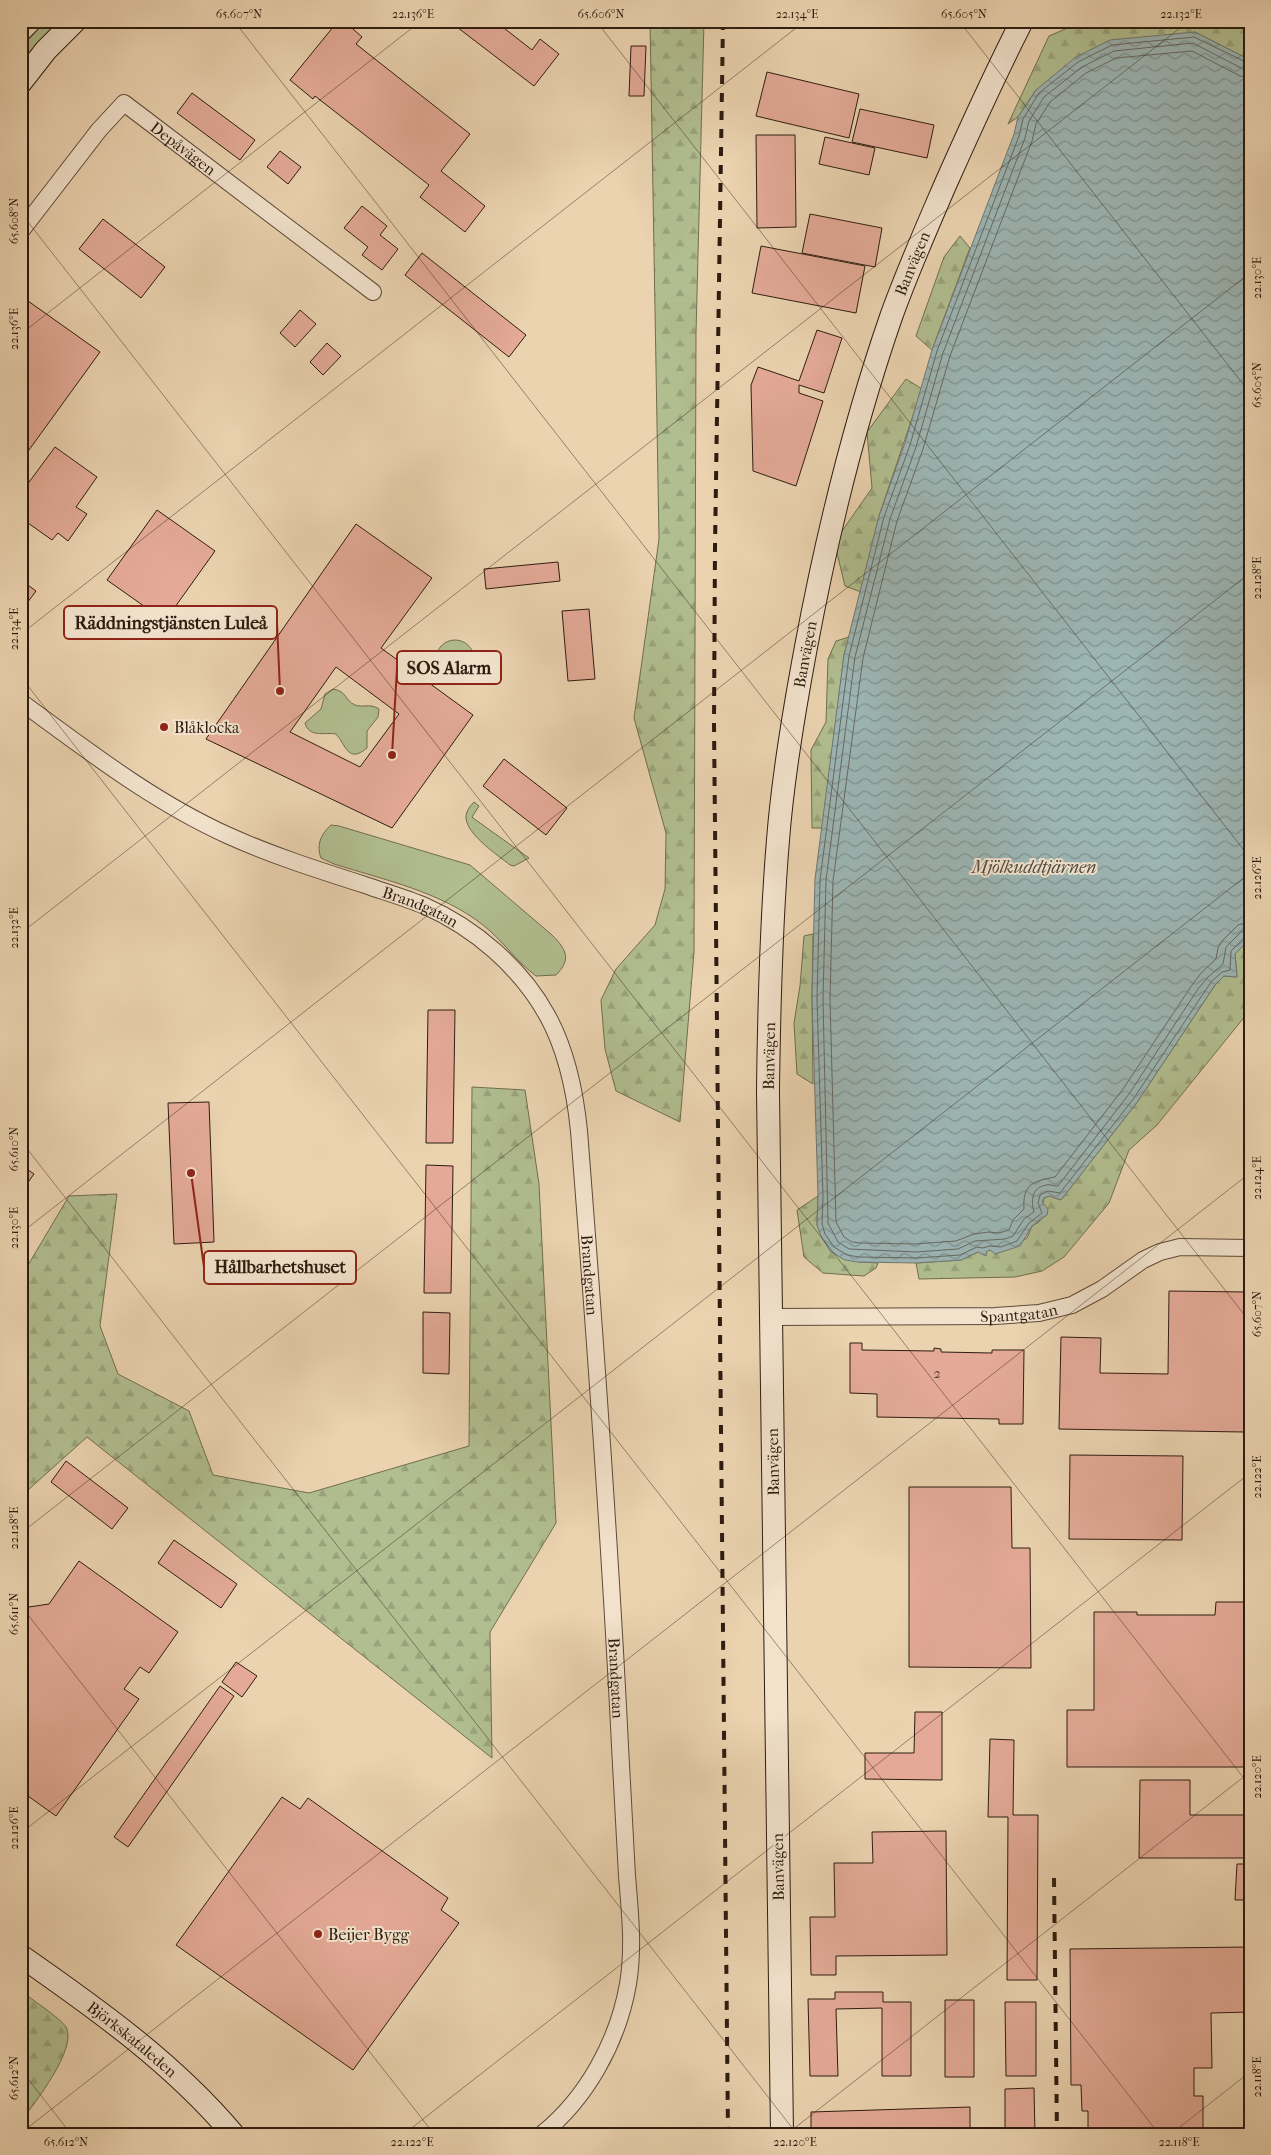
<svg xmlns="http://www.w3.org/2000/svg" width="1271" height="2155" font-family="'IM FELL French Canon',serif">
<defs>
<pattern id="forest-firs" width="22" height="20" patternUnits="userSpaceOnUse" patternTransform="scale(1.25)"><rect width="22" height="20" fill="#b1be90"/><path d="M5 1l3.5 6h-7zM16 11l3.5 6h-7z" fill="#99a37b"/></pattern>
<pattern id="water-waves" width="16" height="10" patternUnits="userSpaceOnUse" patternTransform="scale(1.25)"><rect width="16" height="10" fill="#9cb6b5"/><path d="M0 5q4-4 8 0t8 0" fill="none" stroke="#809392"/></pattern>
</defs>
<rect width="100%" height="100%" fill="#ebd3b0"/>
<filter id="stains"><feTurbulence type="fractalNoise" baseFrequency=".004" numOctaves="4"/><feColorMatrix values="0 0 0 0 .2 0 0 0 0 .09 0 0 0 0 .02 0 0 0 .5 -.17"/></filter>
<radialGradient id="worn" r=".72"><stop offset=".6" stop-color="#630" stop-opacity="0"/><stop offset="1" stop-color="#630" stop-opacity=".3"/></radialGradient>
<path fill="#b1be90" stroke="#706d50" d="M45,21H58L21,62V48Z
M436 659a19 19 0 1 1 38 0a19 19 0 1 1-38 0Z
M333,689C347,691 345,701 355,705C364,708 370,703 379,709L378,717L367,731V748C348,764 346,745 336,734C324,732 309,738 305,723L321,709L325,694Z
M474,802L479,806L472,817L473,818L529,858L514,866L510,865C498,855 459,830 467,812C468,809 471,805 474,802Z
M331,825L339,826L470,865L552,935C566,949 572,959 556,975L536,976C517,962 502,940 483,925C441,892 385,880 334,864L321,858C316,845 321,834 331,825Z"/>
<path fill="url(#forest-firs)" stroke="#706d50" d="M650,21H704L696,333L694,952L680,1122L616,1091L605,1049L601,1000L616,969L655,925L665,889L666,833L634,718L659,539Z
M1077,21H1250V60L1195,32L1036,90L1018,117L1008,124L1049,36L1077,24Z
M960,236L970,248L932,350L916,336L944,257Z
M906,379L922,389L879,516L861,592L845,586L836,549L840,534L872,488L867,432Z
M849,637L844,655L823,828H812L811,750L826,722L828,659L836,641Z
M813,934L812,998L813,1084L797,1074L794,1023L800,986L804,936Z
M1250,939V1010L1157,1125L1129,1150L1109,1203L1064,1257L1042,1271L1015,1277L919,1279L916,1263L961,1260L978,1252L990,1250L1001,1252L1027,1238L1032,1226L1039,1222L1044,1198L1049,1196L1061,1200L1138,1101L1215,985L1224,976L1237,977L1235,954Z
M472,1087L525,1090L539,1184L556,1523L490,1632L492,1758L87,1437L28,1490L21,1484V1277L69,1196L117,1194L100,1326L118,1374L189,1411L213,1475L309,1493L469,1446Z
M818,1196L817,1225L858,1262L878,1263L876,1268L864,1276L823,1273L804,1257L797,1210Z
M21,1991C31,1999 60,2018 66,2027C78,2048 34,2104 21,2121Z"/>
<path fill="url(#water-waves)" stroke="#707873" d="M1195,32L1250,60V939L1235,954L1237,977L1224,976L1215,985L1138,1101L1061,1200L1049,1196L1044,1198L1042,1202L1048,1209L1047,1215L1032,1226L1020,1246L995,1254L990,1250L987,1251L986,1256L978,1252L961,1260L916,1263L858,1262L845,1260L830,1251L821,1236L817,1225L818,1196L812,998L815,879L844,655L879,516L905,443L932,350L1014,134L1018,117L1036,90L1076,57L1110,40Z"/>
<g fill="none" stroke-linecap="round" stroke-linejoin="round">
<path stroke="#656962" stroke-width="1" d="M1250,64L1194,37L1112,45L1078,62L1039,93L1023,119L1019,136L937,351L910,445L884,517L849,656L820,880L817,998L823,1196L822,1224L825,1234L834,1247L847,1255L859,1257L916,1258L960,1255L977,1247L982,1248L990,1246L1001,1247L1017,1241L1029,1223L1042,1213L1038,1203L1040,1195L1048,1191L1060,1193L1134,1098L1211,982L1222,972L1230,970L1231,951L1245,937L1250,936
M1250,70L1243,69L1193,43L1114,51L1082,67L1044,97L1029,121L1025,138L943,353L916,447L890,519L855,657L826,880L823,999L828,1223L838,1242L849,1249L916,1252L958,1249L975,1241L1005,1239L1013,1236L1024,1219L1034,1212C1031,1201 1031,1188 1046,1185C1050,1184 1054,1186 1058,1186L1129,1094L1198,989L1208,977L1223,964L1226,947L1241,932L1250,930
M1250,78L1240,76L1192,51L1116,58L1086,73L1050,102L1036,124L1032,141L950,356L923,449L897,521L863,658L833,881L830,999L836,1222L844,1237L852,1242L861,1243L915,1244L956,1241L974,1234L989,1232L999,1233L1009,1230L1013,1220L1024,1209C1022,1183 1035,1181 1055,1177L1123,1089L1192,985L1202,972L1216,959L1218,948L1222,941L1238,925L1250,922"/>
</g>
<path fill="#e4aa97" stroke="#2e1c10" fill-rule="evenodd" d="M338,21H344L362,37L356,44L470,134L441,171L485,206L465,232L420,197L429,185L315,96L313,99L290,80Z
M449,21H495L532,50L540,39L559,54L534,86Z
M631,46H646L644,96H629Z
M767,72L859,94L849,138L756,116Z
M192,93L255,140L240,160L177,113Z
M860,109L934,125L927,158L852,142Z
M756,135H795L796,227L757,228Z
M825,137L875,148L869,175L819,164Z
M280,151L301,167L288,184L267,167Z
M362,206L387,226L380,235L398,249L382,270L362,255L368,247L344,228Z
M810,214L882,228L875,267L802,253Z
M103,219L165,267L141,298L79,249Z
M761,246L865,266L856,313L752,293Z
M422,253L526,335L509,357L405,275Z
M21,296L100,352L21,461Z
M300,310L316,324L295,347L280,333Z
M817,330L842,338L824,393L799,385V393L823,401L796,486L753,471L751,385L758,367L799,381Z
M327,343L341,356L323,375L310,362Z
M55,447L97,477L76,507L87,514L68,541L58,533L52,540L21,518V493Z
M157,510L215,551L165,621L107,580Z
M356,524L432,578L381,648L473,715L392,828L206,739ZM336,667L399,714L360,767L290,732Z
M558,562L560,581L486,589L484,569Z
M21,580L36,591L21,611Z
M589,609L595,679L568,681L562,611Z
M504,759L567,808L546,835L483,786Z
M428,1010H455L453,1143H426Z
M209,1102L214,1242L174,1244L168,1103Z
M21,1165L34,1174L21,1192Z
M426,1165L453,1166L451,1293H424Z
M1169,1291L1246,1292L1244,1432L1059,1429L1061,1337L1101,1338L1100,1373L1168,1374Z
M423,1312L450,1313L449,1374L423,1373Z
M850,1343H862V1350L934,1351V1348L941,1349V1352L992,1353V1350H1024L1023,1424H999V1419L877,1417V1394L850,1393Z
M1070,1455L1183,1456L1182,1540L1069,1539Z
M66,1461L128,1508L112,1529L51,1482Z
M909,1487H1011L1012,1548H1030L1031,1668L909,1667Z
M174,1540L237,1584L221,1608L158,1563Z
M79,1561L178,1632L149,1673L140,1667L124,1689L139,1699L56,1816L21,1791V1642L26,1636L22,1608L49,1604Z
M1216,1602H1250V1767H1067V1710H1094V1612H1137V1615H1215Z
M236,1662L257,1676L242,1697L222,1682Z
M220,1686L234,1696L128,1847L114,1837Z
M915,1712H942V1780L865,1779V1753H914Z
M990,1739L1014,1740L1013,1815H1038L1037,1980H1007L1008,1817H988Z
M1140,1780H1190V1815H1250V1858H1139Z
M282,1797L300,1809L308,1798L448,1898L441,1910L459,1923L353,2070L176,1945Z
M946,1831L947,1955L836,1956V1975H811L810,1917H835L834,1863H873L872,1832Z
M1237,1864H1250V1900H1235Z
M1250,1947V2012L1211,2013L1212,2068H1194V2096H1203V2134H1088V2111H1082L1081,2085H1071L1070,1949Z
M835,1992H883V2002H911V2076H882V2008L836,2009L838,2076H810L808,1999H835Z
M945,2000H974V2077H945Z
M1005,2002H1036V2076H1006Z
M1034,2088L1035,2134H1005V2089Z
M970,2107V2134H811V2112Z"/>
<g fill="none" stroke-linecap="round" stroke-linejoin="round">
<g stroke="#5d4a38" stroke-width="18">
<g id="street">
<path id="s1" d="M21,231L99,130L124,103L373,292"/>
<path id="s2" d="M21,702C87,750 152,801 227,835C271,855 318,870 365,885C385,892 406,898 425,906C475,928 521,968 547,1015C567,1051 575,1091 579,1131C595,1336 610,1541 620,1746C622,1789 625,1832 627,1876C630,1912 634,1948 628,1984C618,2041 587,2098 542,2134"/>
<path id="s3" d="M771,1317L995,1316L1039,1313L1072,1305L1102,1289L1143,1260L1160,1252L1180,1247L1250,1248"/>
</g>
</g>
<g stroke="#2e1c10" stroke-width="24">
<g id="secondary">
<path d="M21,30L30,21"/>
<path d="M21,82L46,50L75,21"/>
<path id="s4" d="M21,1956C97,2009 173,2063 233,2134"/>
<path id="s5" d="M782,2134L768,1091C769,1007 771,924 778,840C783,775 794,711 806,647C827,535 854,424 891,317C907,272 927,227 946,183C970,129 995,74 1022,21"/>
</g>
</g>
<use href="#street" stroke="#f2e2cc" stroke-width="16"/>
<use href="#secondary" stroke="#f2e2cc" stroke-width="22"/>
<path stroke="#2e1c10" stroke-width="4" stroke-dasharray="9 9" stroke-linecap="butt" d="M723,21L715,547L714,724L728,2134
M1054,1878L1057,2134"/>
</g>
<path fill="none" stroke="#2e1c10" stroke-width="1" stroke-opacity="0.45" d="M234,21L1250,1322M596,21L1250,858M959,21L1250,393M21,34L37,21M21,213L1250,1786M21,334L421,21M21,634L805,21M21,677L1159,2134M21,933L1189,21M21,1141L797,2134M21,1233L1250,273M21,1533L1250,573M21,1606L434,2134M21,1833L1250,873M21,2070L71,2134M21,2133L1250,1173M404,2134L1250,1473M787,2134L1250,1772M1171,2134L1250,2072"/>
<g fill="#8f2418" stroke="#f2e2cc" stroke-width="2">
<circle cx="164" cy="727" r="5"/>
<circle cx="318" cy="1934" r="5"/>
</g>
<g text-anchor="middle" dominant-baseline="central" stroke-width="4" stroke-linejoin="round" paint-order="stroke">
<g font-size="14" fill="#5c4032">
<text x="937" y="1373">2</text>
</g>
<g font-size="16" fill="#2e1c10" stroke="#f2e2cc">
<text stroke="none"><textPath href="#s1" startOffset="239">Depåvägen</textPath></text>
<text stroke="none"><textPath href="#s5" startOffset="1888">Banvägen</textPath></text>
<text stroke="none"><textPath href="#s5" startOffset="1482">Banvägen</textPath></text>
<text stroke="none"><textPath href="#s2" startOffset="452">Brandgatan</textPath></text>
<text stroke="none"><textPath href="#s5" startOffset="1078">Banvägen</textPath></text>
<text stroke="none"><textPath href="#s2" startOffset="888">Brandgatan</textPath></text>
<text stroke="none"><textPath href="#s3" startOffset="248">Spantgatan</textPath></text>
<text transform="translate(773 1462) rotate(-91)">Banvägen</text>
<text stroke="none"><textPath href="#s2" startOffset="1292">Brandgatan</textPath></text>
<text transform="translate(778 1867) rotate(-91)">Banvägen</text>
<text stroke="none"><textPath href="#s4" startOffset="139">Björkskataleden</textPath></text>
</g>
<g font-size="16" fill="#2e1c10" stroke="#f2e2cc" text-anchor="start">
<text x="174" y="727">Blåklocka</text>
<text x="328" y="1934">Beijer Bygg</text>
</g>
<g font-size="18" font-style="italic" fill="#4f4a42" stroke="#f2e2cc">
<text x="1034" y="867">Mjölkuddtjärnen</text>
</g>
</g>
<path fill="none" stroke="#8f2418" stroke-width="2" d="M280 691L277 623M392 755L397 668M191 1173L204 1267"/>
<g fill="#8f2418" stroke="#f2e2cc" stroke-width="2">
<circle cx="280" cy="691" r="5"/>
<circle cx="392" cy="755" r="5"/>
<circle cx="191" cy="1173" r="5"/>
</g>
<g fill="#f2e2cc" stroke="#8f2418" stroke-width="2">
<rect x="64" y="606" width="213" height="33" rx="5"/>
<rect x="397" y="651" width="104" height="33" rx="5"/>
<rect x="204" y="1251" width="152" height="33" rx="5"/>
</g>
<g font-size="18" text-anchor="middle" font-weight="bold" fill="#2e1c10">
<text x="171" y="629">Räddningstjänsten Luleå</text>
<text x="449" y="674">SOS Alarm</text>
<text x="280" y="1273">Hållbarhetshuset</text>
</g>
<rect width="1271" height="2155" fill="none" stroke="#ebd3b0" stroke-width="55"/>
<rect x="28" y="28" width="1216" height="2100" fill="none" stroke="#2e1c10" stroke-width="2"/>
<g font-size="12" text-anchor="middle" fill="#2e1c10">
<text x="239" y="18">65.607°N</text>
<text x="413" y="18">22.136°E</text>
<text x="601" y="18">65.606°N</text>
<text x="797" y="18">22.134°E</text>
<text x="964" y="18">65.605°N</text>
<text x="1181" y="18">22.132°E</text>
<text transform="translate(14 221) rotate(-90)" y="4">65.608°N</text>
<text transform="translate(1257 278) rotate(-90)" y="4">22.130°E</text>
<text transform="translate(14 329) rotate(-90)" y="4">22.136°E</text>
<text transform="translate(1257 385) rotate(-90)" y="4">65.605°N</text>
<text transform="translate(1257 578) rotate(-90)" y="4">22.128°E</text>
<text transform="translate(14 629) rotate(-90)" y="4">22.134°E</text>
<text transform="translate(1257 878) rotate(-90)" y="4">22.126°E</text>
<text transform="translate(14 928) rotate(-90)" y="4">22.132°E</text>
<text transform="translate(14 1149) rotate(-90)" y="4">65.610°N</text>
<text transform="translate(1257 1178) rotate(-90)" y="4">22.124°E</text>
<text transform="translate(14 1228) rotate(-90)" y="4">22.130°E</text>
<text transform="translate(1257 1314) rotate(-90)" y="4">65.607°N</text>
<text transform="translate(1257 1477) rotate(-90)" y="4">22.122°E</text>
<text transform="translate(14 1528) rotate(-90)" y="4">22.128°E</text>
<text transform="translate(14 1614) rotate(-90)" y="4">65.611°N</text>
<text transform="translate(1257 1777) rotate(-90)" y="4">22.120°E</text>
<text transform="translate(14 1828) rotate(-90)" y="4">22.126°E</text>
<text transform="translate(1257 2077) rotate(-90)" y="4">22.118°E</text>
<text transform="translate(14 2078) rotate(-90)" y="4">65.612°N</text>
<text x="66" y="2146">65.612°N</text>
<text x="412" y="2146">22.122°E</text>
<text x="795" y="2146">22.120°E</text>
<text x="1179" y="2146">22.118°E</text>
</g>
<rect width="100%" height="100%" filter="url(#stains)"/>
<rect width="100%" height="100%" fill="url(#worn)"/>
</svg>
